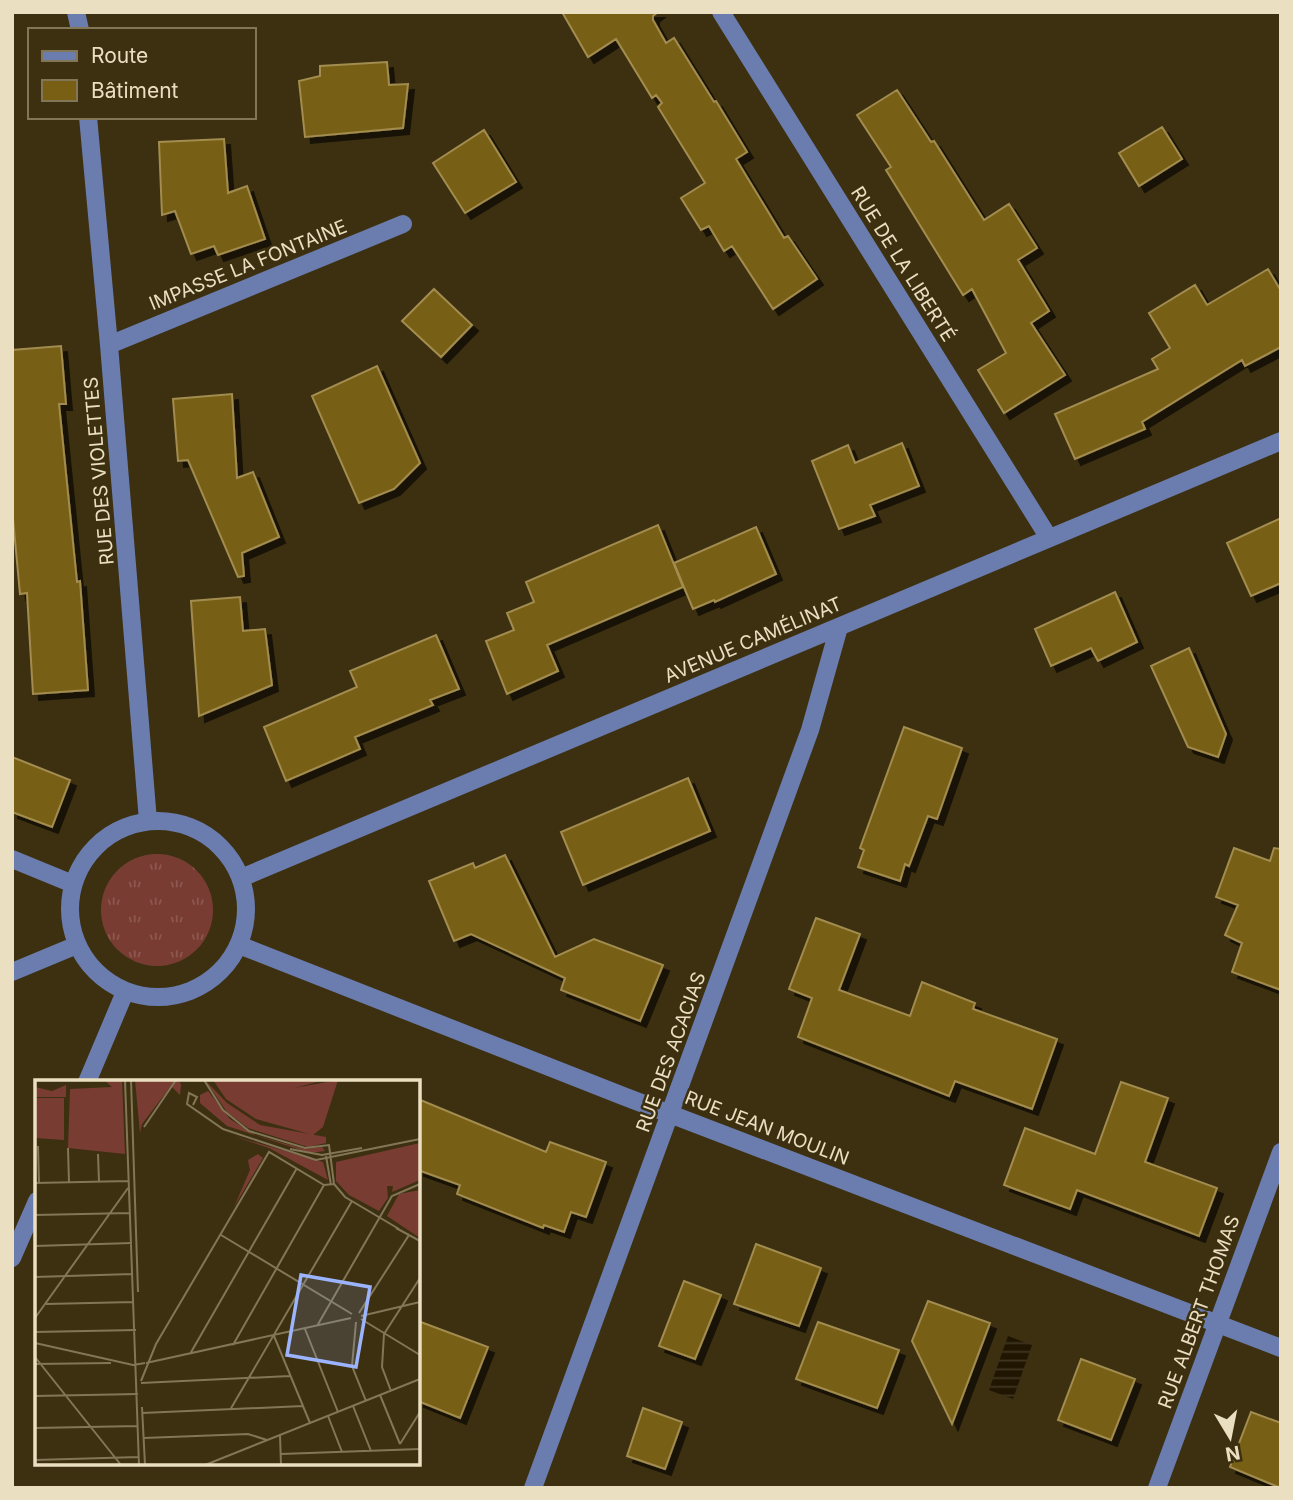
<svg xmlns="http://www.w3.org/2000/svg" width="1293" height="1500" font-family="Inter,sans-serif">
<defs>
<pattern id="grass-tufts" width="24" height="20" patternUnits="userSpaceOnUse" patternTransform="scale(1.75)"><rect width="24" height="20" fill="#793c33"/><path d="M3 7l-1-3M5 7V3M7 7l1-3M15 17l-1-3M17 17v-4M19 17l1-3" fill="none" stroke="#8c584f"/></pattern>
<pattern id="water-rules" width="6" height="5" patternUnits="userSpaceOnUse" patternTransform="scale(1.75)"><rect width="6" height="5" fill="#1f1500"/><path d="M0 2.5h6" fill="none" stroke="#403723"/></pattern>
<filter id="shadow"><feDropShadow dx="6" dy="6" stdDeviation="0" flood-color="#0009"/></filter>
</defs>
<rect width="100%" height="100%" fill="#3c3010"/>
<path fill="url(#grass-tufts)" d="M101 910a56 56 0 1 1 112 0a56 56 0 1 1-112 0Z"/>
<path fill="url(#water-rules)" d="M1008,1336L1032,1345L1013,1399L989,1390Z"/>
<path fill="#785f13" stroke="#a28c4f" stroke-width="2" filter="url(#shadow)" d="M562,12H658L653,16V20L666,43L674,38L714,102L716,101L747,152L736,159L784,238L788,236L817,279L773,309L732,246L724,251L709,226L701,230L681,198L705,183L658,107L662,103L656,95L652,98L616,39L588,57Z
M387,62L389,85L408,84L403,128L305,137L299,81L320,76V66Z
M897,90L931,142L934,141L984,220L1009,204L1037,248L1018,260L1049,311L1031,323L1065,375L1004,413L978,370L1006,353L972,289L963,295L886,170L891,167L857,115Z
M1162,127L1182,159L1139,186L1119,153Z
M484,130L516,182L465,213L433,163Z
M224,139L228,193L247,186L265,239L218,255L214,246L191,254L175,211L162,215L159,142Z
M1268,269L1281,291V347L1245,366L1242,360L1142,422L1145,429L1075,459L1055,414L1158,369L1152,359L1170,348L1149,313L1195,285L1207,305Z
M434,289L472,325L441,357L402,321Z
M61,346L66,404H59L77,582L80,581L88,690L33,694L27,593L20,594L12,508V350Z
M377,366L420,463L394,489L359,503L312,396Z
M232,394L237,478L253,472L279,537L242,553L244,576L238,577L188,460L178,461L173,399Z
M902,443L919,486L870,505L875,516L839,529L812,461L848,445L855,463Z
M1281,518V583L1251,596L1227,543Z
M658,525L683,587L547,645L558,671L507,694L486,641L514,630L507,613L534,602L526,582Z
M756,527L776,574L715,602L714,600L693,609L674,563Z
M1115,592L1137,642L1098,661L1091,648L1051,666L1035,629Z
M240,597L243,631L265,629L272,685L199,716L191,601Z
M436,635L459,689L430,700L433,705L355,737L360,749L286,781L264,727L357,687L350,671Z
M1189,648L1226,734L1218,757L1188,747L1151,666Z
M904,727L962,748L937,819L928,816L909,866L905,864L900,881L858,867L864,850L860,848Z
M12,757L70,780L52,827L12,812Z
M688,778L710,831L583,885L561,832Z
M1234,848L1270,861L1274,848L1281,849V990L1232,972L1242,943L1225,935L1238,905L1216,897Z
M505,855L555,957L594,939L663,965L640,1021L561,990L565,978L471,934L454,941L429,881L473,863L475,868Z
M816,918L860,934L839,990L910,1016L922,982L975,1003L973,1009L1057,1039L1032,1109L955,1081L949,1096L798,1037L812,998L789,989Z
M1121,1082L1168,1098L1145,1162L1217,1188L1199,1236L1077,1190L1070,1209L1004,1185L1025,1128L1095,1154Z
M418,1099L546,1152L550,1142L606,1162L586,1217L571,1212L564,1232L544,1225L543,1228L457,1194L460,1185L418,1170Z
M756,1244L821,1268L799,1326L734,1304Z
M684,1281L721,1295L695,1359L659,1346Z
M928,1301L990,1323L952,1424L912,1341Z
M418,1321L488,1347L460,1418L418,1401Z
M818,1322L899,1350L877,1408L796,1379Z
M1081,1359L1135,1379L1111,1440L1058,1420Z
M643,1408L682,1422L665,1469L627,1456Z
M1251,1412L1281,1423V1488L1230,1467Z"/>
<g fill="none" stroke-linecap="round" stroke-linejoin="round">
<path stroke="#6b7cae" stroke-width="18" d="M76,12L80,30
M721,12L1049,538
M88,117L109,345L148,821
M109,345L403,224
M70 909a88 88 0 1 1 176 0a88 88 0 1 1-176 0Z
M12,859L73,884
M241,878L1281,441
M239,945L623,1096L1281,1348
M12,972L77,945
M87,1082L125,992
M12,1258L37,1201
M533,1488L810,730L839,627
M1157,1488L1281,1152"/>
</g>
<g text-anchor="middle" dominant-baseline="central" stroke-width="5" stroke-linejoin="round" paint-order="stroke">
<g font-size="19" fill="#eadfc0" stroke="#3c3010">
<text transform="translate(903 264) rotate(58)">RUE DE LA LIBERTÉ</text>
<text transform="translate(248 265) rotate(-22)">IMPASSE LA FONTAINE</text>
<text transform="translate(99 471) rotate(-95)">RUE DES VIOLETTES</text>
<text transform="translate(753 640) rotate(-23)">AVENUE CAMÉLINAT</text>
<text transform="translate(671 1052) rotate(-70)">RUE DES ACACIAS</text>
<text transform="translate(767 1128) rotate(21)">RUE JEAN MOULIN</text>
<text transform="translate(1199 1312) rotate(-70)">RUE ALBERT THOMAS</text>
</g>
</g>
<g transform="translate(35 1080)">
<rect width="385" height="385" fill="#3c3010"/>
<path d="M69,0H87L90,74L33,68L35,9L77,7ZM100,0H144L146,5L145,15L136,6L107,44L105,53ZM170,0L192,23L225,45L291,57V63L273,67L213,48L192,32ZM178,0H290L259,8L303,0L288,47L278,55L221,39L191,19ZM31,5V17H0V7L17,11ZM173,11L195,39L220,55L269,69L287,67L290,71L275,73L192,46L165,23V15ZM198,56L288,82L293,100L234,68ZM385,63V100L357,112L358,106H352L353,118L344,131L314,115L301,101V82ZM223,74L228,78L199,127L215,90L213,80Z" fill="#793c33"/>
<path d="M313,83L332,92L331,104L305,94Z" fill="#793c33"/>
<path d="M0,18H29V60L0,58ZM385,110V158L352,136L364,114Z" fill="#793c33"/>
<path fill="none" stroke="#827656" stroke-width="2" d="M90,0L104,385M96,0L103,212M169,0L188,30L214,51L270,68L294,65L299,104L310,117L364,149M158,25L162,17L154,13L152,24L188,49L281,80L385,59M109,47L141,0M3,66L4,103M33,68L34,103M255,69L287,75L327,68M63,74L64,102M291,76L296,105M0,103L94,101M0,135L95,133M361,148L385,161M186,155L317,234M0,166L97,163M0,197L97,194M11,224L99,222M324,233L374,155M326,236L385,222M0,238L93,108M326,239L385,275M321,242L317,286L331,321M282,246L357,116L385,104M270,249L303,332M0,252L101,250M239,256L275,343M0,263L98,285L110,283M198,265L289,105M155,274L262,88M0,277L86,385M111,283L316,238M0,284L76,283M106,301L121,264L234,72L289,105L299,104M106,303L255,296M356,311L347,287L349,254L385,198M345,315L365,364M0,316L103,314M318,326L336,371M107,327L110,385M195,330L317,121M107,333L268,326M293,336L307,372M0,348L103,346M245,355L246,385M109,358L213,354L232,360M365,364L385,332M246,374L385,369M0,380L104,377M110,385H164M170,385L385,299"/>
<path fill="#9cb4fd" fill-opacity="0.15" stroke="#9cb4fd" stroke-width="3.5" d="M266,195L335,207L321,287L252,275Z"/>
<rect width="385" height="385" fill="none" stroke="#eadfc0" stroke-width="3.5"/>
</g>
<rect width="1293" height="1500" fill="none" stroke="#eadfc0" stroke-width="28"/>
<rect x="28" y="28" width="228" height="91" fill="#3c3010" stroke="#827656" stroke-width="2"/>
<rect x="42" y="51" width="35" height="10" fill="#6b7cae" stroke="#827656" stroke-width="2"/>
<text x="91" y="63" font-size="21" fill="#eadfc0">Route</text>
<rect x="42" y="80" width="35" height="21" fill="#785f13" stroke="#827656" stroke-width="2"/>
<text x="91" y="98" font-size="21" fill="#eadfc0">Bâtiment</text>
<g transform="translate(1230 1437) rotate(170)" stroke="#3c3010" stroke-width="5" paint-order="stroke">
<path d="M0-5L12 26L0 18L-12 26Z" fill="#eadfc0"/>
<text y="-10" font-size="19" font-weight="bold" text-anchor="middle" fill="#eadfc0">N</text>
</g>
</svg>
